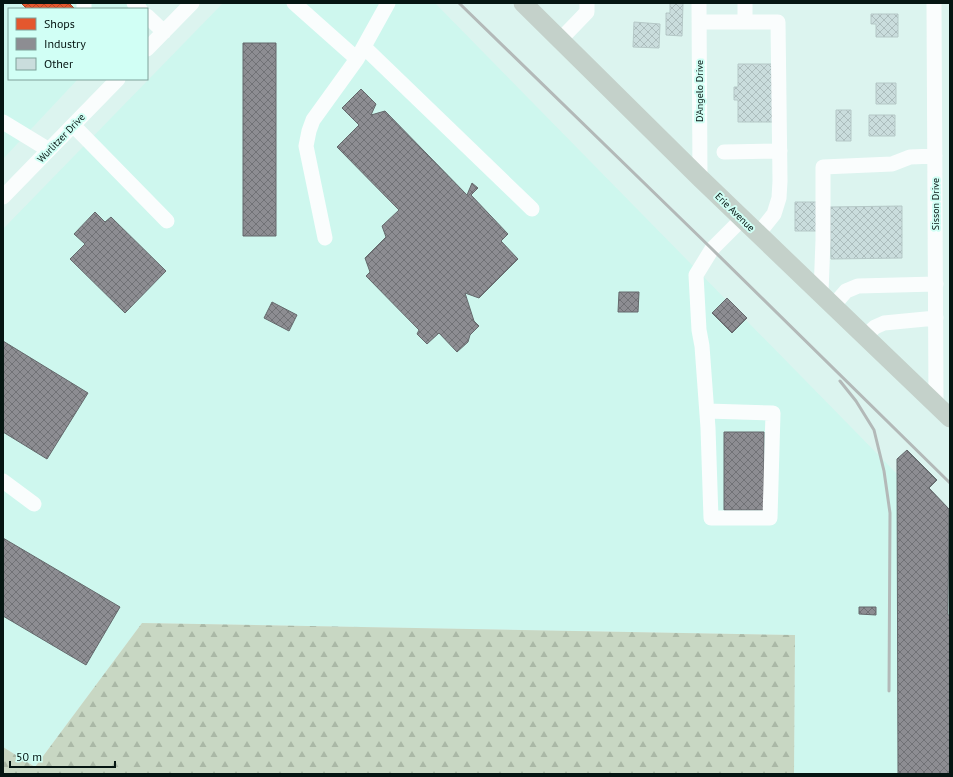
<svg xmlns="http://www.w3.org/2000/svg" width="953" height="777" font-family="'PT Sans',sans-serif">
<defs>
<pattern id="forest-firs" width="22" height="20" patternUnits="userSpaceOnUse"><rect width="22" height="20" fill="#c8d7c3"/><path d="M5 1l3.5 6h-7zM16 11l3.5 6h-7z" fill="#aab8a6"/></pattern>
<pattern id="shops-cross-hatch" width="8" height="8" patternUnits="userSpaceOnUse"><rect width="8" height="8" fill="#e4572e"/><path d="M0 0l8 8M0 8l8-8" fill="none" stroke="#b74726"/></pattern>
<pattern id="industry-cross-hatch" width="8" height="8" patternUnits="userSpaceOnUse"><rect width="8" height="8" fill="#8d8d92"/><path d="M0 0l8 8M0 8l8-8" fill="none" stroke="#717276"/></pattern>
<pattern id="building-cross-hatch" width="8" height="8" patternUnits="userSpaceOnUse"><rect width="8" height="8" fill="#cadddd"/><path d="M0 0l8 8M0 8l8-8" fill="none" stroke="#acbdbd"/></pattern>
</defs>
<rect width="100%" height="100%" fill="#dcf4ef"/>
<path fill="#cef7ee" d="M3,3H149L144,9H9V79H78L3,159Z
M223,3H435L950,528V774H794L795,635L142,623L35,767L3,747V229Z"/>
<path fill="url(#forest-firs)" d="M142,623L795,635L794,774H3V747L35,767Z"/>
<path fill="url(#shops-cross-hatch)" stroke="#a14326" d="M21,3H69L75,9H27Z"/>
<path fill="url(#industry-cross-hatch)" stroke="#64696c" d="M243,43H276V236H243Z
M361,89L376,104L371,115L385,111L467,195L472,183L478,188L471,195L508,234L501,241L518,259L479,298L465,293L474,321L479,326L470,335L468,342L457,352L439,333L427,344L417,334L419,330L366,276L370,272L365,258L386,237L382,226L399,210L337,147L359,125L342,108Z
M95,212L105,222L111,217L166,271L125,313L70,259L85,244L74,234Z
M619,292H639L638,312H618Z
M727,298L747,318L732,333L712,313Z
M272,302L297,315L289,331L264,318Z
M3,341L88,393L47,459L3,432Z
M724,432H764V510H724Z
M907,450L937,480L929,488L949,509L948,615H950V774H898L897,459Z
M3,538L120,607L86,665L3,616Z
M859,607H876V615L859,614Z"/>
<path fill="url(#building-cross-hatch)" stroke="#b5c8c7" d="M670,3H683L682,36L666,35V13H670Z
M871,14H898V37H876V24H871Z
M634,22L660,24L659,48L633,47Z
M738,64H775V122H738V100H734V87H738Z
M876,83H896V104H876Z
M836,110H851V141H836Z
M869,115H895V136H869Z
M795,202H820V231H795Z
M902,206V258L831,259L830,207Z"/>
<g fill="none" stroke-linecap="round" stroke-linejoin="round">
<path stroke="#ced5d4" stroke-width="2.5" stroke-dasharray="1 3" stroke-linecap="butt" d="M164,3V6"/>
<path stroke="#fafdfd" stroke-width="15" d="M84,3V9
M134,3L140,9
M294,3L357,59L388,3
M699,3L700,178
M745,3V22
M934,3L936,405
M147,16L164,32
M699,22H778L780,181L779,198L774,214L758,234
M560,40L587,12V3
M364,47L532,209
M147,49L192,3
M3,122L49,150
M73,125L167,221
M724,152L780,151
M3,197L118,79
M325,238L306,146L309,131L313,120L357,59
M821,293L823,240V167L892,164L910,157L935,156
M833,306L846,291L858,286L936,284
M865,336L875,327L884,323L936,318
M707,411L773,413L770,518H711L708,428L702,346L699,330L696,275L712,249L742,219
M3,481L34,504"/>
<path stroke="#c4d1ca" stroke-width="19" d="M523,3L700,178L950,418"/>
<path stroke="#b3b9b8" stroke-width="3" d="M459,3L712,249L950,483
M840,381L856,401L874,430L884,471L890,513L889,691"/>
</g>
<g text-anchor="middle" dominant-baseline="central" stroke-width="4" stroke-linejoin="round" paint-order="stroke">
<g font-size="10" fill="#051512" stroke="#d1fff5">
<text transform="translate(699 91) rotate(-90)">D'Angelo Drive</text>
<text transform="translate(61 138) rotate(-46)">Wurlitzer Drive</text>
<text transform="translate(935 204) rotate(-90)">Sisson Drive</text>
<text transform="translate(735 212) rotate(44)">Erie Avenue</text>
</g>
</g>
<rect width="953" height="777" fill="none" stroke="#051512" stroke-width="8"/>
<rect x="8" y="8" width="140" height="72" fill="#d1fff5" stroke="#7fa19a"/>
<rect x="16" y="18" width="20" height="12" fill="#e4572e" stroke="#7fa19a"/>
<text x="44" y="28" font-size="12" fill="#051512">Shops</text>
<rect x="16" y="38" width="20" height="12" fill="#8d8d92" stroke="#7fa19a"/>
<text x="44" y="48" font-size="12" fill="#051512">Industry</text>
<rect x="16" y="58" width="20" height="12" fill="#cadddd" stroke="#7fa19a"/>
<text x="44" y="68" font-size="12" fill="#051512">Other</text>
<path d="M10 761v6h105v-6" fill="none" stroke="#051512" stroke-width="2"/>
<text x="16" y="761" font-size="12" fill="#051512" stroke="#d1fff5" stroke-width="3" paint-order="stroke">50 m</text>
</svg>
